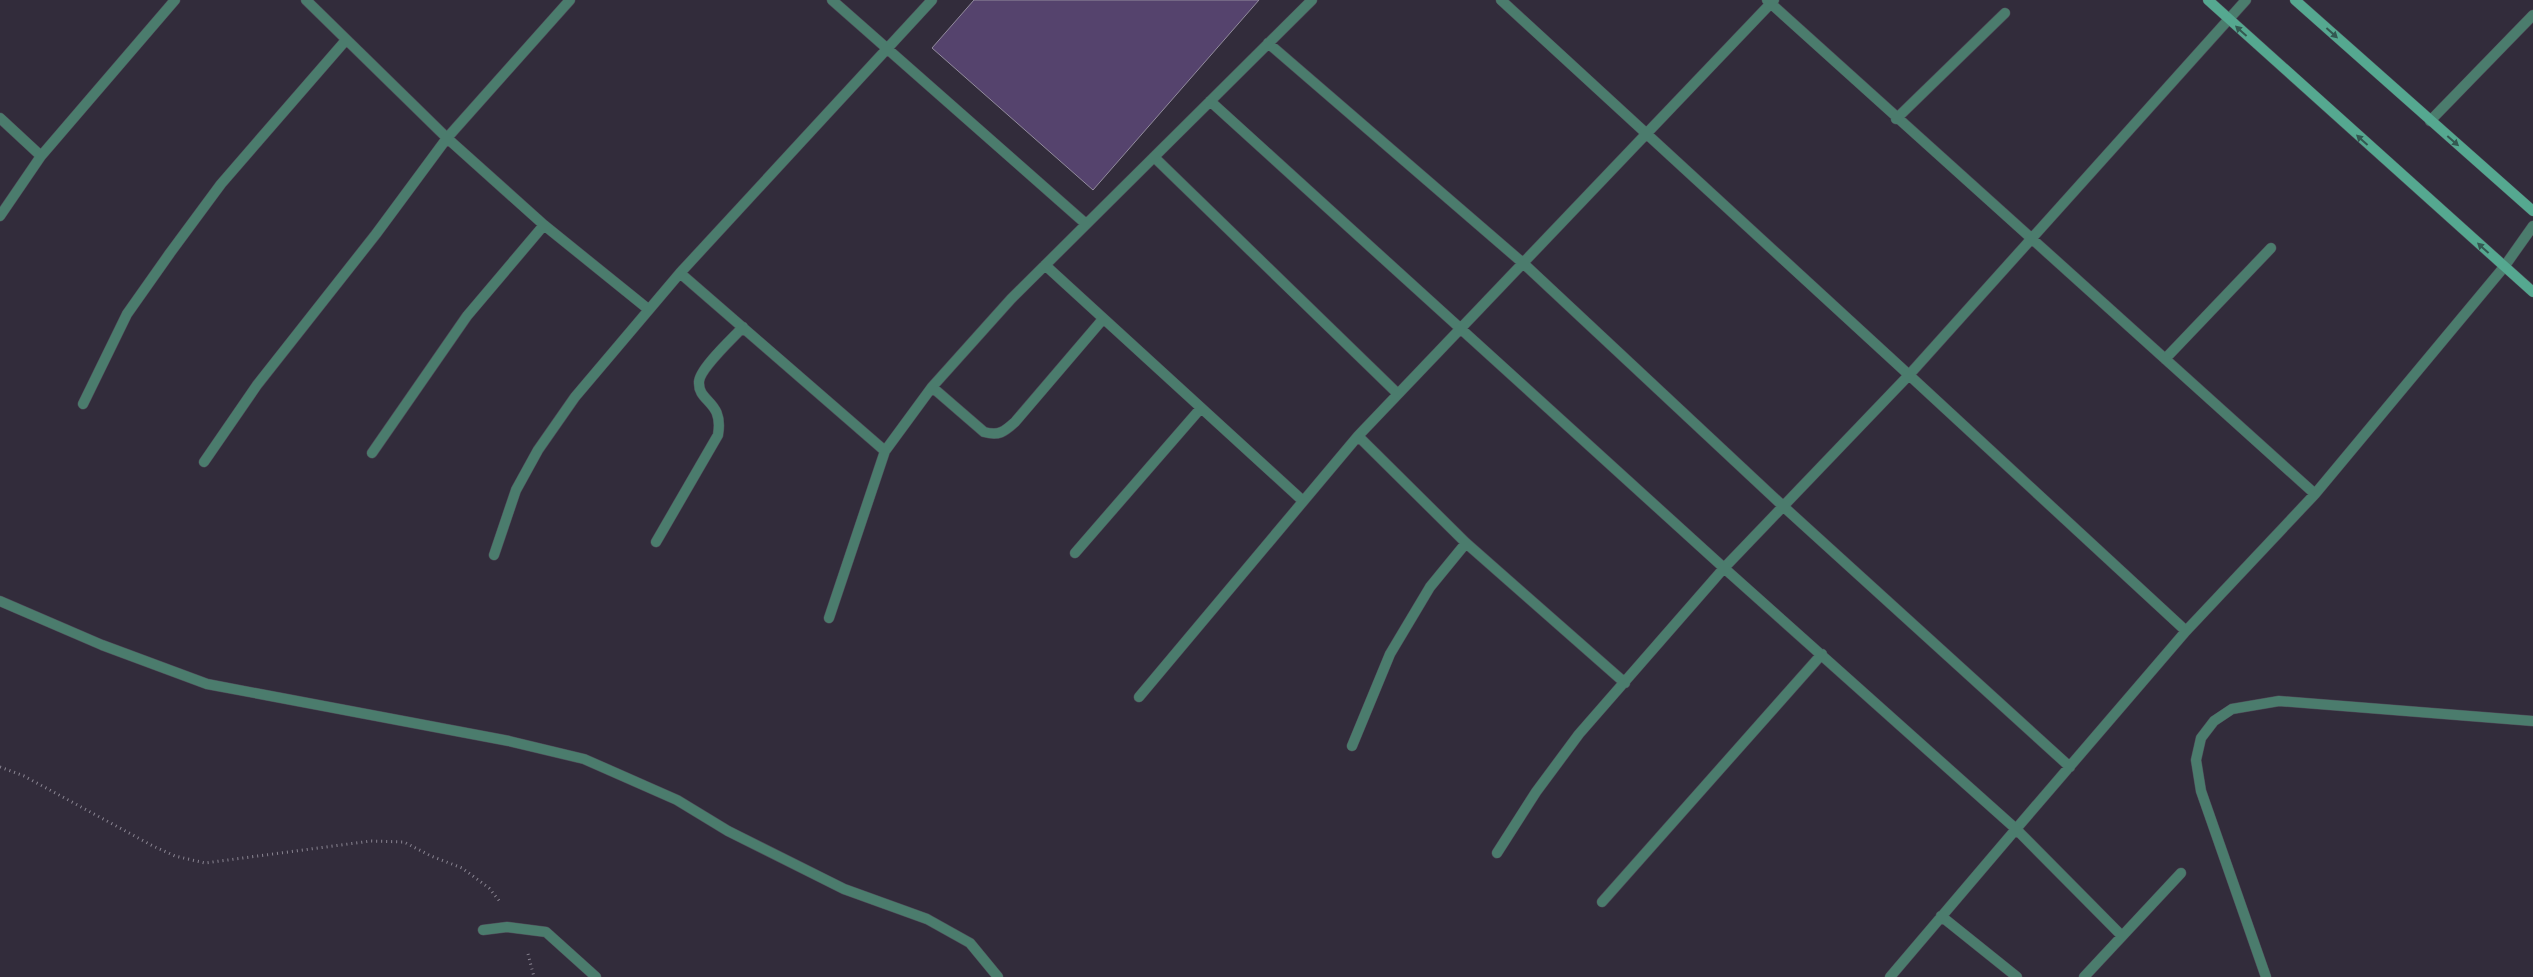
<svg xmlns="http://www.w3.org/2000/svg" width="2533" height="977" font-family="Karla,sans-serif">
<rect width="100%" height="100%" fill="#322c3b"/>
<path fill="#55436d" stroke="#938c9e" d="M974,0H1259L1093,190L932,48Z"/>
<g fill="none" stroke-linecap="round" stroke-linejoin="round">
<g stroke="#4e4856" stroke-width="11">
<path id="lane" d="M0,601L102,645L207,684L509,741L584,759L677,800L728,831L844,889L927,919L970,943L998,977
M483,930L507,927L546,932L596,977
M2266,977L2201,791L2196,760L2201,738L2214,721L2232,709L2279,701L2533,721"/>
</g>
<g stroke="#4e4856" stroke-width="11">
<path id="street" d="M306,0L447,138L544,225L648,309
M832,0L1086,224
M1767,0L2315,494L2504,267L2533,226
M1268,43L1524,264L1784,507L2070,767
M1210,101L1724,568L2016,829L2186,631L2315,494
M0,118L41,156
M1896,119L2005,13
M2430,121L2533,15
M1154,157L1398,394
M0,216L41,156L175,0
M1045,265L1303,501
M680,273L885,451L932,387L1011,299L1312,0
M2165,359L2271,248
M932,387L984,432C999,436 1004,432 1015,422L1103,319
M83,404L127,314L170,253L221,184L346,40
M1358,436L1466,543L1625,683
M372,453L467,316L544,225
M204,462L257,385L376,234L447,138L570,0
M656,542L718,435C724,400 698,403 699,382C699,369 733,338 743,327
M1075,553L1201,408
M494,555L516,490L538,450L575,397L680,273L932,0
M829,618L885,451
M2186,631L1909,375L2246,0
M1139,697L1358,436L1774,0
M1352,746L1390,654L1430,587L1466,543
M1497,853L1536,792L1579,734L1724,568L1909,375L1501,0
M1602,902L1822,654
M1941,916L2017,977
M1890,977L2016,829L2122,936
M2084,977L2181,873"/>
</g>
<g stroke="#4e4856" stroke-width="11">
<path id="secondary" d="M2208,0L2533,292
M2295,0L2533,211"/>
</g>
<path stroke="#8a8592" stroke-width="3" stroke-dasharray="1 4" stroke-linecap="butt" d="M0,767L24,776L153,846L175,856L205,863L371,841L404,842L431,856L462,868L489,888L501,903
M528,954L534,977"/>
<use href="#lane" stroke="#4b7c6d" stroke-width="10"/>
<use href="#street" stroke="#4b7c6d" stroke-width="10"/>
<use href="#secondary" stroke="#55a890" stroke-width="10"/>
</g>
<defs><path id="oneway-solid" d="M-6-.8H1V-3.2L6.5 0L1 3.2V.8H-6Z" transform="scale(1.25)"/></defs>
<g fill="#335851">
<use href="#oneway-solid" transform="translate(2241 31) rotate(-138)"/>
<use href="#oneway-solid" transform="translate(2332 33) rotate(42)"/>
<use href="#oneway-solid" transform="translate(2362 140) rotate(-138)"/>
<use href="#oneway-solid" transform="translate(2453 141) rotate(41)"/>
<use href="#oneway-solid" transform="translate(2483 248) rotate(-138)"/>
</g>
</svg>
